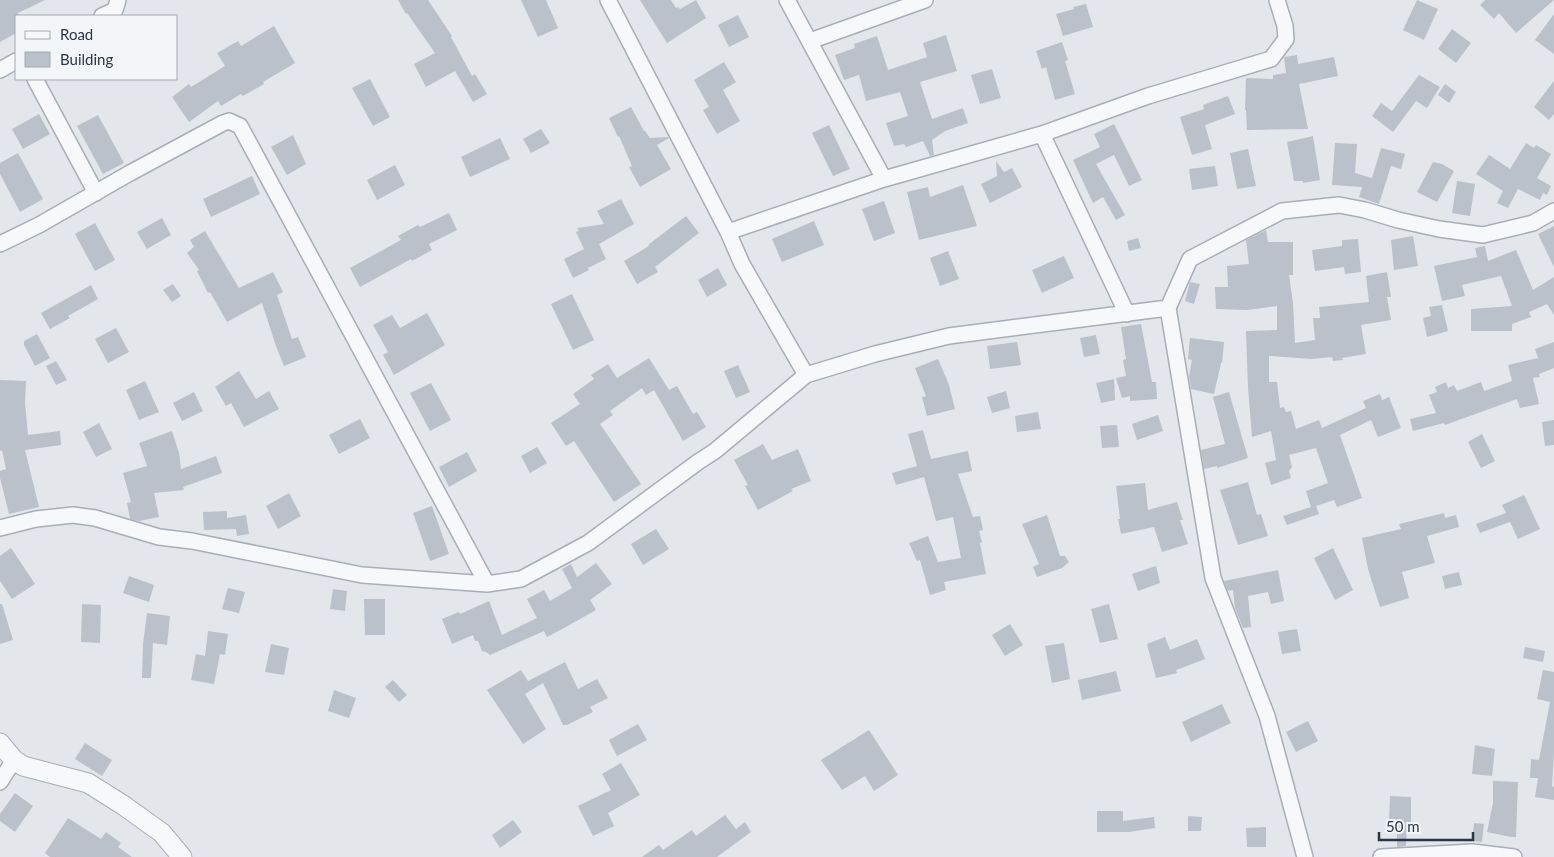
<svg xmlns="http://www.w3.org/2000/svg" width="1554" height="857" font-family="Lato,sans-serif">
<rect width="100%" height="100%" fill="#e3e7ec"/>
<path fill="#bac1ca" d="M0,0H45L18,13L19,16H16V33L0,42Z
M398,0H428L452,36L451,37L472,76L475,74L487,94L473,102L455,71L426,87L414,64L435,53L407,13L406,14Z
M521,0H546L558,28L538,37Z
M640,0H671L676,8L678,7L680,9L696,0L706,18L667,43Z
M1417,0L1438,9L1424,40L1403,30Z
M1485,0H1554L1516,33L1499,13L1494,19L1480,5Z
M1086,4L1093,27L1063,36L1056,14L1074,9L1073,7Z
M1554,14V54L1535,40Z
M738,15L749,37L729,47L718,25Z
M274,26L295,63L263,82L264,84L243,96L241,94L221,106L218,101L189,122L172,97L189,84L191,87L225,66L217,53L238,41L241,46Z
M1452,29L1471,43L1456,63L1438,49Z
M946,35L957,71L920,82L932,119L963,108L968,123L945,131L932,140L934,155L930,156L923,141L906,147L904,144L894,146L886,123L908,116L900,92L866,101L859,75L844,80L835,55L855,48L854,44L877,36L888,70L927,57L923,43Z
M1062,42L1068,60L1065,61L1075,94L1055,100L1046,67L1042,69L1036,51Z
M1297,55L1298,64L1334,57L1338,76L1299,84L1308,129L1247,130L1246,110H1245L1246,78L1273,79V75L1286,73L1284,57Z
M724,62L736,82L723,90L740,121L717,134L703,110L709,107L694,80Z
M992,69L1001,98L980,104L971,75Z
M1419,75L1440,87L1427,108L1416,101L1393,132L1372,116L1381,103L1392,111Z
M370,79L390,117L373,126L352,88Z
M1554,81V114L1549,120L1534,107Z
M1445,84L1456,92L1449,103L1438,95Z
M1228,96L1235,114L1205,125L1212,149L1192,155L1180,117L1204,109L1203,105Z
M631,107L644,131H645L650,138L668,137L669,138L657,145L671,169L640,187L629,167L632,166L619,136L618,137L609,118Z
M39,114L50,134L23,149L12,129Z
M98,115L124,163L103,174L77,126Z
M1114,124L1142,180L1129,186L1114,155L1096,164L1125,215L1116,220L1103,197L1093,203L1073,160L1100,147L1094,134Z
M829,125L850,169L833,176L812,133Z
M541,129L550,143L531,153L523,139Z
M293,135L306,164L287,175L271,147Z
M1313,136L1320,180L1303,183V181H1294L1287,142Z
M500,138L510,159L470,177L461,157Z
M1335,143L1357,144L1355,173L1372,178L1381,148L1405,154L1401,169L1391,166L1379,204L1359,197L1362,187L1332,185Z
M1526,143L1534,148L1536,145L1551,154L1537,178L1551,186L1547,195L1543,193L1540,200L1518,189L1508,208L1497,203L1503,191L1476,174L1489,155L1510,169Z
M1248,149L1256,186L1237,189L1230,153Z
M18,153L43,199L20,212L0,174V163Z
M996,161L1004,172L1012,168L1022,187L990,203L981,184L997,176Z
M1433,162L1442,164L1454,171L1437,202L1417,192Z
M395,165L405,185L377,200L367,180Z
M1215,166L1218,186L1192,190L1189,169Z
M252,176L260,194L211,217L203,199Z
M1457,181L1475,184L1470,216L1452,213Z
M963,185L977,226L919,240L907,192L928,187L930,197Z
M621,199L634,224L599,244L606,259L588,268L589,270L573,278L564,259L584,249L576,232L579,231L577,228L604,224L597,211Z
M884,201L895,233L874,241L862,209Z
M449,213L457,230L429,244L432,250L412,261L411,259L360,287L350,268L401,240L398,236L418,225L420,227Z
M686,216L699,233L655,267L658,272L637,284L624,261L649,246L648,245Z
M162,218L171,235L147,249L137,232Z
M814,221L824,245L782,262L772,239Z
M95,223L115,260L95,271L75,234Z
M1554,226V267L1538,234Z
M1266,230L1268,242H1293V275H1289L1293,303L1295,343L1315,340L1313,318H1320L1319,307L1369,302L1366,276L1387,272L1391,297H1387L1391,320L1361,325L1366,354L1342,358L1343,360L1333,361L1332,357L1311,359L1269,356V382H1277L1280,408L1284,407L1286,412L1291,411L1296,429L1319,420L1322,428L1366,408L1363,401L1380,394L1382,400L1389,397L1401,428L1378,437L1371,420L1340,435L1362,498L1337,507L1334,500L1316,506L1319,514L1287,525L1283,516L1311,507L1306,491L1328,483L1316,448L1289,455L1292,467L1289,471L1291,478L1271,485L1265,463L1276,460L1271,431L1252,437L1248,388L1246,331L1277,330V306L1247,310L1216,309L1215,287H1228L1227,266L1249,264L1246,240Z
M205,231L239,288L273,272L283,292L277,295L292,339L298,337L306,357L284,366L276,346L262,303L227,322L210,292L208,293L197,271L199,270L187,253L194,247L190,240Z
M1413,236L1418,266L1394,270L1391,240Z
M1138,238L1141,248L1129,251L1127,241Z
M1358,239L1361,272L1345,274L1344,267L1315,271L1312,250L1342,246V240Z
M1485,246L1488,261L1516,250L1533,290L1554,277V315L1547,304L1529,312L1531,317L1512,324V331H1471V309L1512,306L1501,276L1462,285L1465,296L1442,301L1434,266L1477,257L1475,248Z
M948,251L959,279L940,286L930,258Z
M1064,256L1074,278L1042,293L1032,270Z
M718,268L727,285L707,297L698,280Z
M1190,282L1200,284L1194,304L1185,301Z
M173,284L181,296L172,302L163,290Z
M91,285L98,299L68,316L70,318L50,329L41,313Z
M572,294L594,340L573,350L551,304Z
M1442,305L1448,331L1427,337L1423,318L1431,316L1429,307Z
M427,313L445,345L394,375L383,355L388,352L373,325L392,315L400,328Z
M1141,324L1152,382H1156L1157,399L1130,401V396L1122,398L1116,378L1126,376L1123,360L1126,359L1121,327Z
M116,328L129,352L108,363L95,339Z
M37,334L50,358L35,366L24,345V341Z
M1096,335L1100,354L1084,357L1080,338Z
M1190,338L1224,342L1222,363H1221L1214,394L1191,389L1189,376L1192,360L1188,359Z
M1017,342L1021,365L990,369L987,346Z
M1554,342V368L1539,374L1540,377L1533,378L1539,404L1520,408L1517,399L1445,425L1444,423L1413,431L1410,419L1436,413L1429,395L1437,392L1435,387L1446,382L1448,388L1454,385L1457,391L1481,382L1484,391L1512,381L1508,365L1538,358L1535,349Z
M649,358L669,390L677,386L693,414L697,412L706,427L683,441L654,390L646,395L642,388L610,411L613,415L600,424L641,484L614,502L574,441L566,446L551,423L580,404L573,394L594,379L591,375L608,364L617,378Z
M938,359L949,385L955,409L927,416L922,397L926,396L915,368Z
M56,361L67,380L56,385L46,366Z
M738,365L750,392L736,398L724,371Z
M239,371L256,399L269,391L279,409L244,427L231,403L226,406L215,387Z
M1114,379L1115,400L1101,403L1096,383Z
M0,380L26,381L25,403L28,435L60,431L61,445L25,450L39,507L9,514L0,478V471L6,469L2,450L0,451Z
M145,381L159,412L139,420L126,390Z
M431,383L451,420L430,431L410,393Z
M1006,391L1010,408L992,413L987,397Z
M194,392L203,411L182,421L173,403Z
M1229,392L1248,458L1217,468V466L1204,469L1201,450L1225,444L1213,397Z
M1038,412L1041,429L1017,432L1015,416Z
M1158,415L1163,431L1137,440L1132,424Z
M360,419L370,438L339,454L329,435Z
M1554,420V445L1545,446L1542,422Z
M99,423L112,449L96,457L83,432Z
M1117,425L1119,447L1102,448L1100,426Z
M923,430L931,459L968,451L972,471L958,474L973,517L980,516L983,530L979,531L982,542L980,543L986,574L944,582L946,590L930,595L920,560L917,561L909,543L928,536L938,562L961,558L953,517L936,521L924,477L896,485L892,473L917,466L908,434Z
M172,431L179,453L181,469L216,456L222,473L183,487L184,490L154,493L159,517L139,521L130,519L127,503L131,502L123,473L147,466L139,443Z
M1482,434L1495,461L1481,468L1468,442Z
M763,444L772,460L798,449L811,481L791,489L793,491L758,510L745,486L748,485L734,460Z
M537,447L547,463L530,473L521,456Z
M467,452L477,471L449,487L439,467Z
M1248,482L1257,515L1261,514L1268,536L1238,545L1220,490Z
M1145,483L1148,510L1177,502L1183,520H1180L1188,544L1162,552L1154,527L1121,534L1118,519H1120L1116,486Z
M289,493L301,516L278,529L266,506Z
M1524,495L1540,529L1518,539L1510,522L1480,533L1476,524L1506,513L1502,505Z
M432,506L449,554L430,561L413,513Z
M227,511V518L246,515L249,534L237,536L236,529L204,530L203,512Z
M1444,513L1445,518L1456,515L1459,527L1427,536L1435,563L1402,572L1409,598L1380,607L1368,569L1362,538L1401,529L1399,524Z
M1047,515L1060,556H1065L1069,562L1062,568L1037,577L1033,567L1039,564L1022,524Z
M656,529L669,549L643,565L631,544Z
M11,548L35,584L12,599L0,581V556Z
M1333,548L1353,590L1335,600L1314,558Z
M596,563L612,584L590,600L596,610L564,628L547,637L544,631L490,655L486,652L482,651L478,641H475L473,635L452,644L442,619L459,612L460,614L489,601L502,635L537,618L527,599L544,590L550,601L572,588L562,569L571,564L577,577Z
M1156,566L1160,583L1138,591L1132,574Z
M1278,570L1284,601L1271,604L1268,592L1248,596L1251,627L1243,628L1235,608L1233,590L1228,591L1224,581Z
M1459,572L1462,585L1445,589L1442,576Z
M129,576L154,585L149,602L123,593Z
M228,588L245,592L239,613L222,609Z
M333,589L347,591L345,611L330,609Z
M364,599H385V635H365Z
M0,604H2L13,640L0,644Z
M82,604L101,605L100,643L81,642Z
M1109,604L1118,639L1100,643L1091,609Z
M147,613L170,616L167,645L153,643L151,678H142L143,644Z
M1010,624L1023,645L1005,656L992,635Z
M1297,629L1301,651L1282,654L1278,632Z
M208,631L228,634L225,655L220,654L214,684L191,680L196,654L205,656Z
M1165,637L1170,650L1197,639L1205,659L1176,670L1177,673L1156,678L1147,644Z
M1064,643L1070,679L1052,683L1045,646Z
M271,644L289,648L284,675L265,672Z
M1525,647L1545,651L1543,662L1523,658Z
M565,662L578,689L597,679L608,698L590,707L593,712L567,725H563L543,683L525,694L546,729L523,744L487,690L521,670L528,681Z
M1543,670L1554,672V753L1552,786L1554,787V800L1535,797L1538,778H1530L1531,759L1539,760L1550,702L1537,699Z
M1116,671L1121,691L1082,700L1078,680Z
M393,680L407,695L399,702L385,687Z
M334,690L356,698L349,718L328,711Z
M1222,704L1231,723L1191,742L1182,722Z
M1308,721L1318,741L1296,752L1286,732Z
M638,724L647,740L617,756L609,740Z
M869,730L898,775L874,791L865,776L842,790L821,760Z
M85,743L112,760L102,776L75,759Z
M1475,745L1495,749L1492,776L1472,774Z
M621,763L640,795L608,813L614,826L593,836L578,806L611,790L602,774Z
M1493,781L1518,782L1516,837H1511L1487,832L1493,803Z
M15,793L33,806L15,832L0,821V814Z
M1390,796L1411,797V823H1407L1406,846L1397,847V822H1389Z
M1097,811H1123V821L1154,817L1155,828L1129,832H1097Z
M725,815L736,829L745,822L751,832L717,857H642L659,845L663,850L692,830L696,836Z
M1188,816L1202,817L1201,831H1188Z
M68,818L101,839L106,832L121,843L118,847L132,857H50L45,853Z
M513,820L522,832L500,848L492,835Z
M1474,823L1484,824L1482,842L1472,841Z
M1266,827V847H1247L1246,828Z"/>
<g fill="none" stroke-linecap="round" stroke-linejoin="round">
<g stroke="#a8aeb7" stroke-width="18">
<path id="minor" d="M608,0L728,232L742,264L806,375
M787,0L884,179
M102,16L115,10L118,0
M810,41L925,0
M0,70L16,61
M35,79L96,193
M1042,134L1127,314
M728,232L884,179L1042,134L1148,96L1271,59L1286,39L1285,26L1277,0
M0,244L39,225L130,173L223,123L229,121L240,126L487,584
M0,528L36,519L73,515L95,518L159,537L192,541L362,575L487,584L521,579L588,543L698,462L715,451L806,375L875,354L949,336L1168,308
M0,782L14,760
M1305,857L1267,716L1213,578L1168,308L1190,259L1282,211L1339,205L1365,210L1398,220L1439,229L1483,235L1533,223L1554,211
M1381,857L1472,852L1514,857"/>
</g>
<g stroke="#a8aeb7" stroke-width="21">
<path id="tertiary" d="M0,743L14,760L23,766L88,783L123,805L162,833L182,857"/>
</g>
<use href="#minor" stroke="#f6f8fa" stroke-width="15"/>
<use href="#tertiary" stroke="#f6f8fa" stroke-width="19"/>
</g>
<rect x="15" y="15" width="162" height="65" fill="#f3f6f9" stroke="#a3a9b1"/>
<rect x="25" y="31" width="25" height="8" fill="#f6f8fa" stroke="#a3a9b1"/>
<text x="60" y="40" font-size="15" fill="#2a3645">Road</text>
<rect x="25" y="52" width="25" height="15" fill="#bac1ca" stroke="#a3a9b1"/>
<text x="60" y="65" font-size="15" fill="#2a3645">Building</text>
<path d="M1379 832v8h94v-8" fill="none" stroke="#2a3645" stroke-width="2.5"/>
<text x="1386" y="832" font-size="15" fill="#2a3645" stroke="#f3f6f9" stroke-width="4" paint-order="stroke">50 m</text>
</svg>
